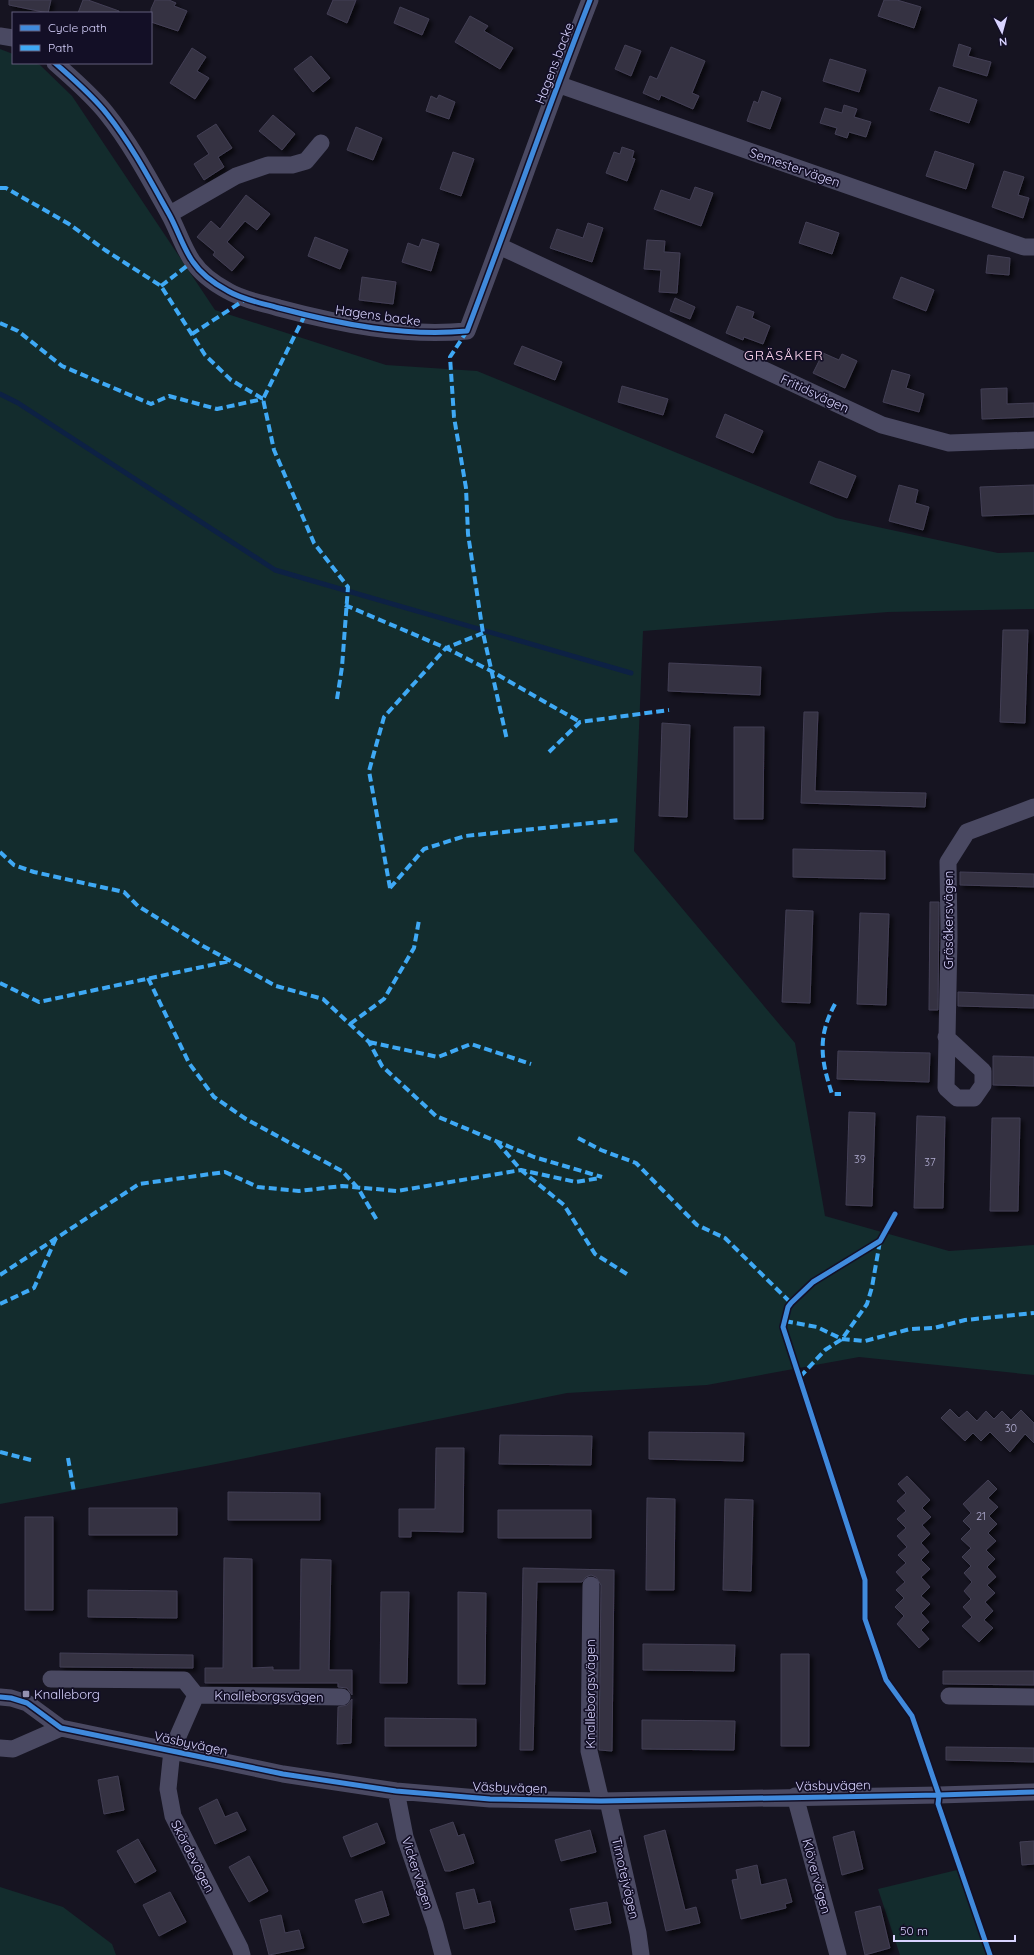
<svg xmlns="http://www.w3.org/2000/svg" width="1034" height="1955" font-family="Quicksand,sans-serif">
<defs>
<filter id="shadow"><feDropShadow dx="3.5" dy="3.5" stdDeviation="2" flood-color="#0009"/></filter>
</defs>
<rect width="100%" height="100%" fill="#161421"/>
<path fill="#132c2d" d="M0,49L13,54V63H34L40,65L72,96L215,310L386,365L477,371L836,518L998,553L1034,552V609L888,612L643,631L634,851L795,1043L825,1216L949,1251L1034,1245V1375L859,1357L707,1385L567,1393L206,1466L0,1504Z
M957,1870L987,1955H900L878,1889Z
M0,1887L63,1907L112,1944L116,1955H0Z"/>
<g fill="none" stroke-linecap="round" stroke-linejoin="round">
<path stroke="#0d2144" stroke-width="5" d="M0,394L18,403L275,570L631,673"/>
</g>
<path fill="#343243" stroke="#433f54" filter="url(#shadow)" d="M9,0H51L48,13L9,5Z
M83,0H88L119,11V13H78Z
M155,0H169L176,3L174,6L187,11L178,31L151,22V9Z
M333,0H356L347,23L327,14Z
M884,0H897L921,7L914,28L878,16Z
M400,7L429,19L422,35L394,23Z
M470,16L488,26L484,31L513,48L500,69L455,42Z
M959,44L971,48L968,56L991,62L987,76L953,66Z
M625,45L641,51L631,76L615,69Z
M671,47L705,61L692,93L699,96L693,109L661,95L659,100L643,93L650,76L657,79Z
M192,48L206,57L197,71L209,78L195,99L170,83Z
M311,56L330,78L313,92L294,69Z
M830,59L866,70L859,92L823,81Z
M939,87L977,100L969,123L930,110Z
M762,91L781,98L770,129L747,121L754,101L758,103Z
M439,95L455,102L449,119L426,111L431,96L437,99Z
M844,105L857,109L854,117L871,122L866,137L849,132L847,138L835,134L837,128L820,123L825,108L842,113Z
M273,115L295,134L282,150L259,131Z
M216,124L232,148L218,157L224,167L204,180L194,164L209,154L197,136Z
M356,127L382,138L373,160L347,150Z
M622,147L634,151L632,158L635,159L627,181L606,173L614,152L620,154Z
M935,151L974,164L966,189L926,176Z
M453,152L474,159L461,196L440,189Z
M1004,171L1024,177L1018,195L1029,198L1023,218L992,207Z
M695,187L713,193L701,226L654,209L661,190L690,200Z
M246,195L270,214L257,230L245,221L227,242L244,257L232,271L213,255L215,252L197,237L211,221L220,229Z
M806,222L839,233L832,254L799,243Z
M588,223L603,228L592,262L550,248L557,229L583,238Z
M315,237L348,250L340,269L308,256Z
M422,239L439,244L431,271L402,262L408,243L419,247Z
M647,240L665,241L664,252L680,253L677,293L659,292L661,270L644,269Z
M988,255L1010,258L1009,275L986,273Z
M362,277L396,282L393,304L359,300Z
M901,277L934,290L926,311L893,298Z
M675,298L695,307L690,319L670,311Z
M737,306L754,312L752,318L770,326L763,344L744,337L743,340L726,333Z
M522,346L562,362L555,380L514,364Z
M823,353L839,360L842,354L857,361L845,388L813,373Z
M892,370L910,375L906,388L924,394L919,412L883,402Z
M622,386L668,399L663,415L618,402Z
M1007,388V404L1034,403V417L982,419L981,389Z
M725,414L763,431L753,453L716,437Z
M819,461L856,476L847,498L810,483Z
M899,485L918,490L915,503L929,507L923,530L889,521Z
M1034,485V514L982,516L980,487Z
M1003,630H1028L1025,723L1000,722Z
M669,663L761,667L760,695L668,691Z
M804,712H818L815,791L926,793L925,807L801,803Z
M662,723L690,725L687,817L659,816Z
M734,727H764L763,819H734Z
M793,849L885,851V879L793,877Z
M960,872L1034,874V887L960,885Z
M930,902H939L938,1010H929Z
M786,910L813,911L810,1003L782,1002Z
M860,913L889,914L886,1005L857,1004Z
M958,992L1034,995V1008L958,1006Z
M838,1051L930,1053L929,1082L837,1079Z
M993,1056L1034,1057V1086L993,1085Z
M849,1112L875,1113L872,1206L846,1205Z
M917,1116L945,1117L943,1208H914Z
M992,1118H1020L1018,1211H990Z
M950,1409L959,1418L967,1411L977,1421L986,1411L994,1419L1002,1411L1011,1420L1021,1410L1034,1423V1443L1025,1434L1010,1452L990,1432L981,1441L973,1433L965,1441L941,1418Z
M649,1432L744,1433L743,1461L649,1459Z
M500,1435L592,1436L591,1465L499,1464Z
M436,1448H464L463,1532L411,1531V1537H399V1509H435Z
M907,1476L930,1500L922,1508L931,1517L922,1525L930,1534L921,1543L929,1552L921,1560L930,1569L921,1577L930,1587L921,1596L930,1604L921,1613L929,1622L921,1630L929,1639L919,1648L897,1624L904,1616L895,1607L904,1598L896,1590L905,1582L896,1572L906,1563L898,1555L907,1547L897,1536L906,1528L897,1519L906,1511L897,1501L906,1493L898,1484Z
M988,1480L997,1489L988,1498L998,1507L989,1516L997,1524L988,1533L996,1541L986,1550L995,1559L987,1567L996,1577L987,1585L995,1593L985,1602L993,1611L984,1620L993,1628L979,1642L962,1626L972,1617L963,1607L971,1599L964,1591L972,1582L964,1573L971,1566L962,1557L971,1548L961,1539L971,1529L963,1521L971,1513L963,1504Z
M228,1492L320,1493V1520H228Z
M647,1498L675,1499L674,1590H646Z
M725,1499L753,1500L751,1591L723,1590Z
M89,1508H177V1535H89Z
M498,1510H591V1538H498Z
M25,1517H53V1610H25Z
M224,1558L252,1559V1668L273,1667V1670H300L301,1559L331,1560L329,1670H352V1695L347,1688L338,1687V1683H205V1668H223Z
M523,1568L614,1570L612,1751L599,1750L601,1585L596,1577L591,1575L586,1577L582,1582H537L533,1750H520Z
M88,1590L177,1591V1618L88,1617Z
M381,1592H409L407,1683H380Z
M458,1592L486,1593L485,1684H458Z
M643,1644L735,1645L734,1671L643,1670Z
M60,1653L193,1655V1668L60,1667Z
M781,1654H809V1746H781Z
M943,1671H1034V1685L943,1684Z
M352,1699L351,1743L337,1744L338,1707L347,1705Z
M385,1718L476,1719V1746H385Z
M642,1720L735,1721L734,1750L642,1749Z
M946,1747L1034,1748V1762L946,1760Z
M118,1776L124,1810L104,1814L98,1780Z
M217,1799L225,1817L237,1812L246,1830L215,1844L199,1808Z
M453,1822L458,1836L464,1834L474,1863L450,1871H445L430,1830Z
M377,1823L385,1843L351,1857L343,1837Z
M590,1830L596,1852L561,1861L555,1840Z
M665,1830L685,1910L696,1907L700,1923L666,1931L644,1836Z
M854,1831L863,1869L842,1875L833,1837Z
M138,1839L156,1871L135,1883L117,1851Z
M1034,1841V1864L1022,1865L1020,1842Z
M249,1856L268,1891L249,1902L229,1867Z
M757,1865L761,1885L786,1879L792,1902L785,1904L786,1908L741,1919L732,1880L738,1879L736,1870Z
M474,1889L478,1904L490,1901L495,1922L464,1929L456,1893Z
M382,1891L389,1915L363,1923L355,1900Z
M170,1892L186,1922L159,1936L143,1905Z
M607,1902L611,1923L575,1930L570,1909Z
M880,1906L890,1948L865,1955L855,1912Z
M281,1915L285,1933L299,1930L304,1948L269,1955L260,1920Z"/>
<g fill="none" stroke-linecap="round" stroke-linejoin="round">
<path stroke="#4a4962" stroke-width="17" d="M0,36L13,38
M55,63C73,79 92,95 107,114C131,144 150,180 169,214C177,228 184,250 193,262C201,274 215,284 228,291C243,300 262,303 279,308C339,324 405,337 467,331C509,221 547,110 590,0
M557,84L1024,247H1034
M170,214L236,176L268,165H292L306,161L321,143
M499,246L882,425L949,443L1034,440
M946,1037L983,1071V1085L974,1098H957L946,1088L949,937L948,862L967,832L1034,807
M591,1585L589,1751L601,1801
M51,1679L184,1680L196,1695
M949,1696L1034,1697
M0,1697L11,1698L27,1703L61,1728L283,1774L396,1791L490,1799L601,1801L939,1795L1034,1792
M0,1748L13,1749L61,1728
M396,1791L405,1837L435,1925L443,1955
M795,1796L838,1955
M608,1801L638,1933L641,1955
M242,1955L240,1948L173,1816L168,1789L172,1750L196,1695L342,1697"/>
<path stroke="#3fa9f5" stroke-width="4" stroke-dasharray="8 4" stroke-linecap="butt" d="M0,188H6L69,224L105,250L161,286L205,355L231,380L263,399
M161,286L192,262
M305,315L263,399L274,450L314,543L348,587L342,667L337,699
M0,323L18,331L62,366L151,404L169,396L217,409L263,399
M467,331L450,357L454,417L466,488L468,534L483,633L507,740
M192,334L246,299
M345,605L446,648L491,671L580,722
M549,752L580,722L669,710
M0,852L14,865L34,872L124,892L138,906L203,946L276,986L323,999L369,1042L382,1066L436,1116L534,1157L602,1177
M390,888L369,771L384,717L446,648L483,633
M390,888L424,849L465,836L620,820
M148,978L189,1063L214,1097L246,1119L342,1171L358,1188L378,1222
M0,983L39,1002L230,961
M835,1004C817,1037 821,1060 832,1094H841
M350,1024L384,999L414,948L419,920
M369,1042L438,1057L471,1044L531,1064
M578,1138L601,1150L636,1163L697,1225L725,1238L791,1303
M497,1142L521,1170L564,1205L595,1254L630,1276
M0,1275L139,1184L225,1172L258,1187L299,1191L342,1186L397,1191L521,1170L576,1182L600,1178
M0,1304L34,1288L56,1238
M785,1321L817,1327L842,1339L865,1341L910,1329L934,1328L965,1320L1034,1313
M800,1377L825,1350L842,1339L867,1304L872,1287L880,1241
M0,1452L31,1460
M68,1458L74,1492"/>
<g stroke="#130f26" stroke-width="8">
<path id="cycleway" d="M55,63C73,79 92,95 107,114C131,144 150,180 169,214C177,228 184,250 193,262C201,274 215,284 228,291C243,300 262,303 279,308C339,324 405,337 467,331C509,221 547,110 590,0
M895,1214L880,1241L813,1282L791,1303L788,1307L783,1327L865,1580V1619L886,1680L912,1716L939,1795L938,1804L990,1955
M0,1697L11,1698L27,1703L61,1728L283,1774L396,1791L490,1799L601,1801L939,1795L1034,1792"/>
</g>
<use href="#cycleway" stroke="#408adc" stroke-width="5"/>
</g>
<rect fill="#9591b1" stroke="#130f26" stroke-width="1.5" x="22" y="1690" width="8" height="8" rx="2"/>
<g text-anchor="middle" dominant-baseline="central" stroke-width="3.5" stroke-linejoin="round" paint-order="stroke">
<g font-size="11" fill="#b0acd0">
<text x="860" y="1159">39</text>
<text x="930" y="1162">37</text>
<text x="1011" y="1428">30</text>
<text x="981" y="1516">21</text>
</g>
<g font-size="13" fill="#d9d4ff" stroke="#130f26">
<text transform="translate(554 63) rotate(-69)">Hagens backe</text>
<text transform="translate(795 167) rotate(19)">Semestervägen</text>
<text transform="translate(378 315) rotate(8)">Hagens backe</text>
<text transform="translate(815 393) rotate(25)">Fritidsvägen</text>
<text transform="translate(948 920) rotate(-90)">Gräsåkersvägen</text>
<text transform="translate(590 1694) rotate(-90)">Knalleborgsvägen</text>
<text transform="translate(269 1696) rotate(1)">Knalleborgsvägen</text>
<text transform="translate(191 1743) rotate(12)">Väsbyvägen</text>
<text transform="translate(833 1785) rotate(-1)">Väsbyvägen</text>
<text transform="translate(510 1787) rotate(2)">Väsbyvägen</text>
<text transform="translate(193 1856) rotate(63)">Skördevägen</text>
<text transform="translate(418 1873) rotate(72)">Vickervägen</text>
<text transform="translate(817 1876) rotate(75)">Klövervägen</text>
<text transform="translate(626 1878) rotate(77)">Timotejvägen</text>
</g>
<g font-size="13" fill="#d9d4ff" stroke="#130f26" text-anchor="start">
<text x="34" y="1694">Knalleborg</text>
</g>
<g font-size="14" letter-spacing="1" fill="#ffd6f0" stroke="#130f26">
<text x="784" y="355">GRÄSÅKER</text>
</g>
</g>
<rect x="12" y="12" width="140" height="52" fill="#130f26" stroke="#625e7d"/>
<rect x="20" y="25" width="20" height="6" fill="#408adc" stroke="#625e7d"/>
<text x="48" y="32" font-size="12" fill="#d9d4ff">Cycle path</text>
<rect x="20" y="45" width="20" height="6" fill="#3fa9f5" stroke="#625e7d"/>
<text x="48" y="52" font-size="12" fill="#d9d4ff">Path</text>
<g transform="translate(1002 32) rotate(174)" stroke="#130f26" stroke-width="3" paint-order="stroke">
<path d="M0-3L7 15L0 10L-7 15Z" fill="#d9d4ff"/>
<text y="-6" font-size="11" font-weight="bold" text-anchor="middle" fill="#d9d4ff">N</text>
</g>
<path d="M894 1935v6h121v-6" fill="none" stroke="#d9d4ff" stroke-width="2"/>
<text x="900" y="1935" font-size="12" fill="#d9d4ff" stroke="#130f26" stroke-width="3" paint-order="stroke">50 m</text>
</svg>
